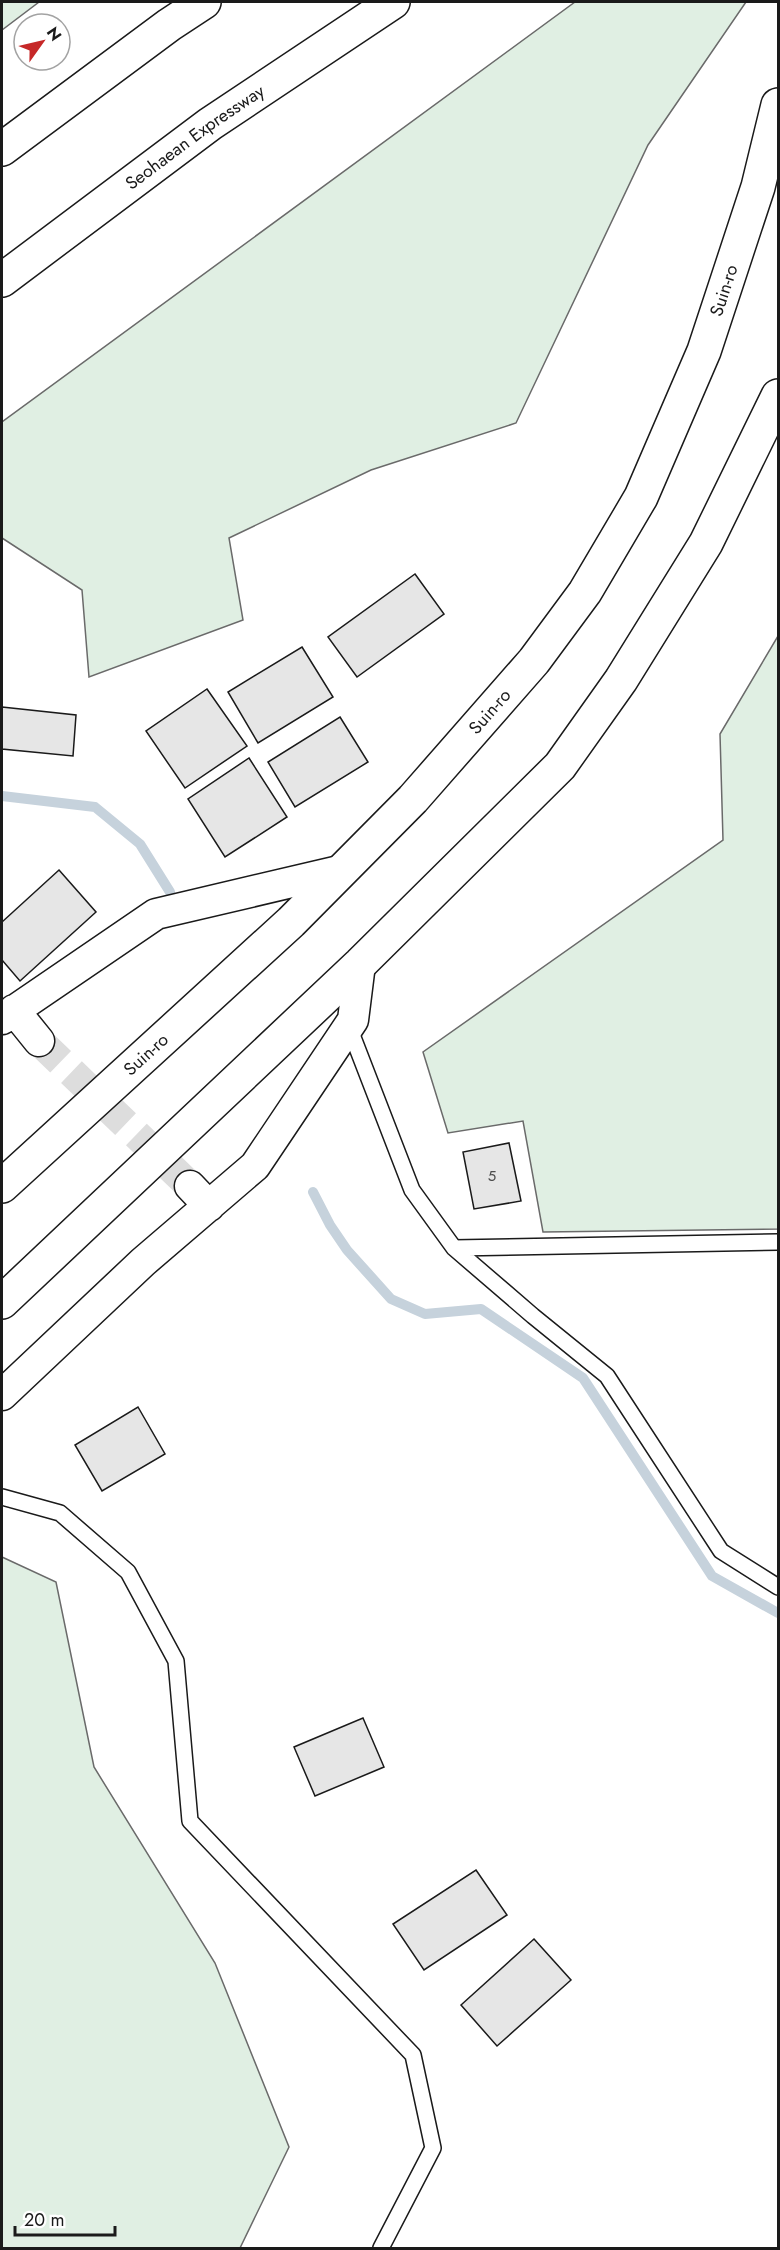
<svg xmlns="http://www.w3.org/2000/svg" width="780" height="2250" font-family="Jost,sans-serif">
<rect width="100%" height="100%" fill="#fff"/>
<path fill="#e0efe3" stroke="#6a6a6a" stroke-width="1.5" d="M2,2H39L2,30Z
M575,2H746L648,145L516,423L371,470L229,538L243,620L89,677L82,590L2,538V422Z
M778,636V1229L543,1232L523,1121L448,1133L423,1052L723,840L720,734Z
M2,1557L56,1582L94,1767L215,1963L289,2147L240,2248H2Z"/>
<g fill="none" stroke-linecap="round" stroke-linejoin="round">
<path stroke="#c6d2dc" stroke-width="10" d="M2,796L95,807L140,844L170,892
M313,1192L330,1225L347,1250L391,1299L425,1314L481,1309L583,1378L712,1576L778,1613"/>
</g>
<path fill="#e6e6e6" stroke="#1a1a1a" stroke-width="1.5" d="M415,574L444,614L357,677L328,637Z
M302,647L333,697L258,743L228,692Z
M207,689L247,746L185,788L146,731Z
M2,707L76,715L73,756L2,749Z
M340,717L368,762L295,807L268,762Z
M249,758L287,817L225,857L188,799Z
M59,870L96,912L20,981L2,960V922Z
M509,1143L521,1201L474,1209L463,1152Z
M138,1407L165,1454L102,1491L75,1445Z
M363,1718L384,1767L315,1796L294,1747Z
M476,1870L507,1915L424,1970L393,1924Z
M534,1939L571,1980L497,2046L461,2005Z"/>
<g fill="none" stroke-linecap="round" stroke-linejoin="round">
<path stroke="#ddd" stroke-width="30" stroke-dasharray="30 15" stroke-linecap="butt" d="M39,1041L190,1186"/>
<g stroke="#1a1a1a" stroke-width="18">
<path id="lane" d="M349,1027L412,1190L454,1248L533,1316L607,1376L721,1551L778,1587
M454,1248L778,1242
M2,1497L60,1513L128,1572L176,1661L190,1821L413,2055L433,2148L381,2248"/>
</g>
<g stroke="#1a1a1a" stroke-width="33">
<path id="street" d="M14,1010L39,1041
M2,1019L156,914L343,870
M190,1186L209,1206
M2,1395L143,1262L255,1166L353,1020L360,964"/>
</g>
<g stroke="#1a1a1a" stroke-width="36">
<g id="primary">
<path id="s1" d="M2,1186L291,922L413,799L534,661L585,592L641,497L704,351L758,187L778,105"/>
<path d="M2,1302L360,964L560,766L621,680L706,543L778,396"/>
</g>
</g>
<g stroke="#1a1a1a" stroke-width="36">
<g id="highway">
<path d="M2,149L169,25L204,2"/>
<path id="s2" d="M2,280L210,124L393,2"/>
</g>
</g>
<use href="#lane" stroke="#fff" stroke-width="15"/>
<use href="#street" stroke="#fff" stroke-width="30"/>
<use href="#primary" stroke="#fff" stroke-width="33"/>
<use href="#highway" stroke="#fff" stroke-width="33"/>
</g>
<g text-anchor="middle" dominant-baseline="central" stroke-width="4.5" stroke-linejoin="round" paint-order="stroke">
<g font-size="15" fill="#4d4d4d">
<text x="492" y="1176">5</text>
</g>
<g font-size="18" fill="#1a1a1a" stroke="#fff">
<text stroke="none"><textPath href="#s2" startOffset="240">Seohaean Expressway</textPath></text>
<text stroke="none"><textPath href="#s1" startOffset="1167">Suin-ro</textPath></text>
<text stroke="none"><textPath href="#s1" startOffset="681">Suin-ro</textPath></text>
<text stroke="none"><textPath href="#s1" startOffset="195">Suin-ro</textPath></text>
</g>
</g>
<rect width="780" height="2250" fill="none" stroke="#1a1a1a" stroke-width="6"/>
<g transform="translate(42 42) rotate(56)"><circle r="28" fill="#ffffff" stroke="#a3a3a3" stroke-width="1.5"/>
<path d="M0-4.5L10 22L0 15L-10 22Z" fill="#c62828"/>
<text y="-9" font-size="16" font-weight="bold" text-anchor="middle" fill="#1a1a1a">N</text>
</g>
<path d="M15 2226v9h100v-9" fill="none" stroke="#1a1a1a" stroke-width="3"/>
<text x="24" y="2226" font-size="18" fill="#1a1a1a" stroke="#ffffff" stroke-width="4.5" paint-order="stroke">20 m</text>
</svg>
